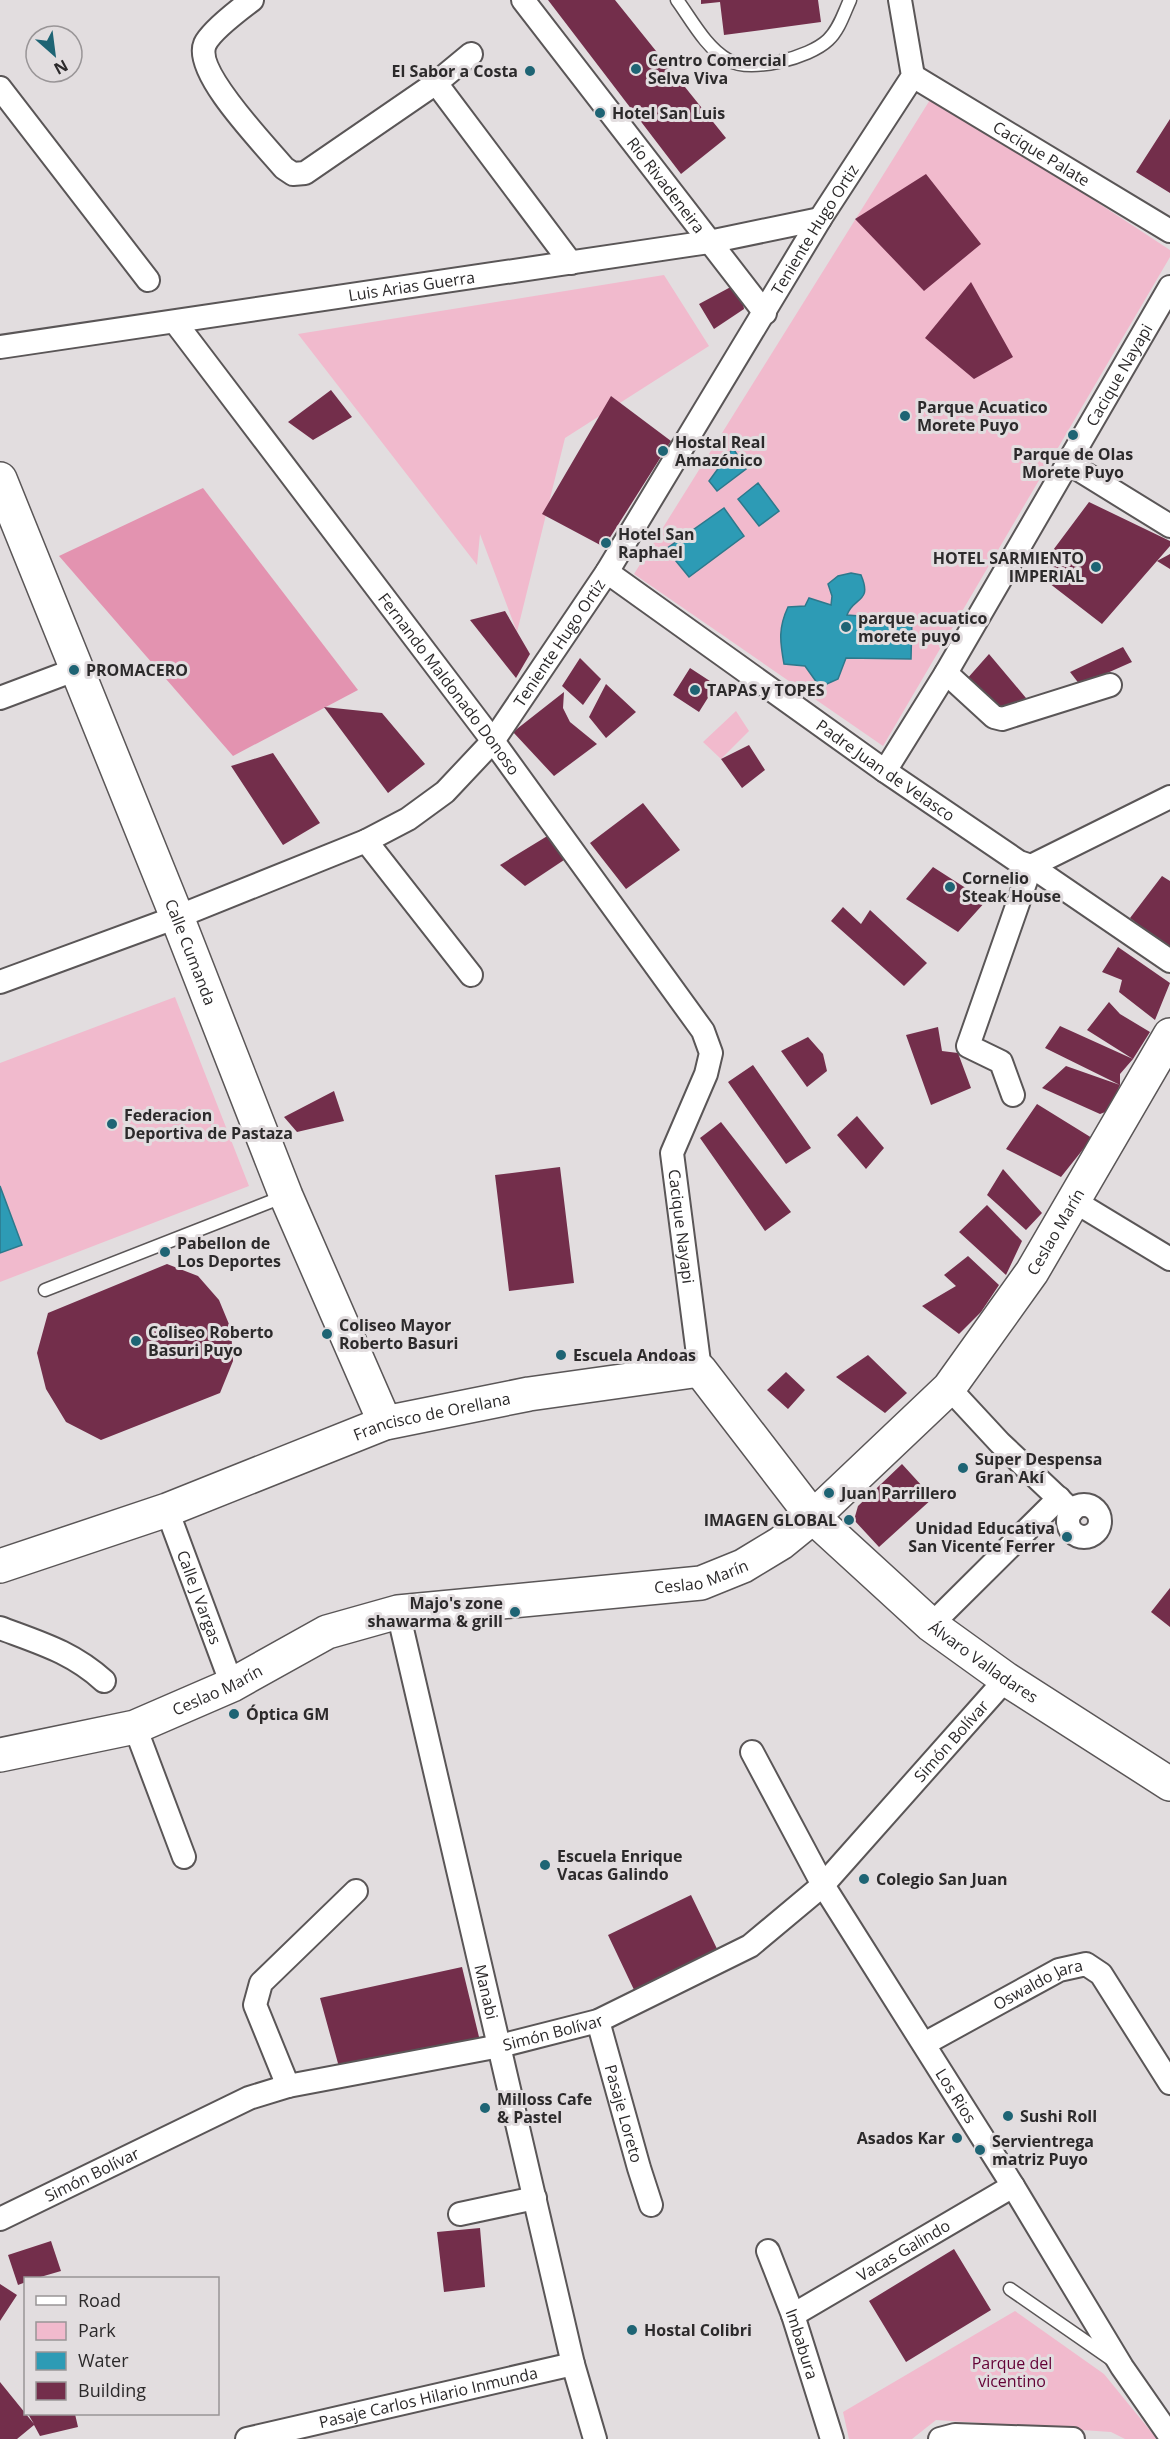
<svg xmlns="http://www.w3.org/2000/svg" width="1170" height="2439" font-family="'Open Sans',sans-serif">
<rect width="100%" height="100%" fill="#e2dddf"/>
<path fill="#f1bacd" d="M933,95L1170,250V257L883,746L634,574Z
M664,275L709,346L565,438L517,632L480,534L477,565L298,334Z
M736,711L749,731L721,759L703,742Z
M175,997L249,1186L0,1282V1063Z
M1015,2311L1104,2374L1157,2439H1125L1111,2432L936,2420L912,2439H849L843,2412Z"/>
<path fill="#e393b0" d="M203,488L358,690L233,756L59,556Z"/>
<path fill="#2d9bb5" stroke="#2d798c" stroke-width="1.5" d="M733,448L746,469L717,491L709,481Z
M758,483L779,511L759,526L738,499Z
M724,508L744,536L689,577L666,549Z
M851,573L861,575C873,603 853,597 847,615L912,620L911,659L846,658L838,679L820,687L805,666L784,664C780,642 778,628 788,607L805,606L809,598L831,605L832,596L828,584L838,576Z
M0,1186L22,1245L0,1253Z"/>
<path fill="#732e4b" d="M548,0H615L726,138L681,174Z
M701,0H818L821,22L724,35L720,2L701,4Z
M1170,119V193L1136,172Z
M926,174L981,244L924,291L855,219Z
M740,282L744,309L714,329L699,304Z
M971,282L1013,357L974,379L925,338Z
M331,390L352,417L313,440L288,422Z
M611,396L671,441L604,547L542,514Z
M1089,502L1170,541V546L1102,624L1036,573Z
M1170,554V569L1157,561Z
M505,611L530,654L516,678L470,620Z
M1123,647L1132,662L1080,685L1070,672Z
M989,654L1026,698L1005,710L966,680Z
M580,658L601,679L583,705L562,686Z
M690,668L716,685L699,712L673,695Z
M606,684L636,712L606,738L589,717Z
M564,692L563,708L570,722L597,744L554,776L513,732Z
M324,707L382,713L425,764L388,793Z
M749,745L765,770L742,788L721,759Z
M273,753L320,823L283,845L231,766Z
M643,803L680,850L626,889L590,843Z
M549,835L564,860L525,886L500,865Z
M933,867L986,901L958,932L906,899Z
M1162,876L1170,881V949L1130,918Z
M843,907L861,924L870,910L927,963L904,986L831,921Z
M1118,947L1170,983L1155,1020L1119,992L1122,980L1102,972Z
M1109,1002L1120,1014L1150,1032L1133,1059L1087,1030Z
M1060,1026L1133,1059L1120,1074V1085L1108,1111L1100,1114L1042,1088L1066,1066L1120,1085L1045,1048Z
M938,1027L942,1051L958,1053L971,1088L931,1105L906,1035Z
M808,1037L823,1054L827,1071L807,1087L781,1051Z
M753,1065L811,1148L786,1164L728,1082Z
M334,1091L344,1121L297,1132L284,1117Z
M1037,1104L1092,1138L1061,1177L1006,1149Z
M857,1116L884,1148L866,1169L837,1135Z
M721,1122L791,1212L765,1231L700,1138Z
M560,1167L574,1283L509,1291L495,1175Z
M1003,1169L1042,1213L1026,1230L987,1195Z
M987,1205L1022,1241L1006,1275L959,1232Z
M968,1256L999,1285L981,1312L959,1334L922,1306L956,1286L944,1275Z
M167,1264L198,1276L219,1300L231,1329L233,1361L220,1393L101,1440L66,1422L46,1389L37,1353L48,1313Z
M868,1355L907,1393L885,1413L836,1377Z
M786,1372L805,1390L788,1409L767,1390Z
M902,1464L933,1498L879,1547L854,1520L858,1506Z
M1170,1588V1627L1151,1612Z
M691,1895L720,1955L636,1994L608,1935Z
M462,1967L480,2041L339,2067L320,1998Z
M480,2228L485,2287L444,2292L437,2232Z
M51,2241L61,2271L37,2278H26V2282L18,2285L8,2255Z
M954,2249L991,2310L906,2362L869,2301Z
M0,2284L17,2295L0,2321Z
M0,2382L34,2424L28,2414H75L78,2427L40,2436L34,2425L17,2439H0Z"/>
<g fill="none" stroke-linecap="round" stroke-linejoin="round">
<g stroke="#5a5657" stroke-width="15">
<path id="lane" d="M677,0C691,19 706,48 728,60C751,73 809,58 828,40C839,30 844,13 850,0
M45,1290L285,1196
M1010,2289L1111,2359"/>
</g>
<g stroke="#5a5657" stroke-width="26">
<g id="street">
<path d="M252,0C240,9 211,31 205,44C193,72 265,145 284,168L293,174L305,173L436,83L471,54"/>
<path id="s1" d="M523,0L765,313"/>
<path id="s2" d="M913,76L1170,231"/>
<path d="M436,83L571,263"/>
<path d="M0,88L148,280"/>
<path id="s3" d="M175,322L493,741L703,1031L711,1053L706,1074L672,1153L700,1370"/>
<path id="s4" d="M0,347L709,242L820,219"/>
<path d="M1068,463L1170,526"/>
<path id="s5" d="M607,572L885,771L1019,862L1031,866L1170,961"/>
<path d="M946,673L994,717L1002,719L1110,685"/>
<path d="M0,698L77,669"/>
<path id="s6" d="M885,771L946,673L1170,287"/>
<path d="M366,841L471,975"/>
<path id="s7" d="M0,982L177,917L366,841L408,819L445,792L493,741L607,572L820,219L913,76L900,0"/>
<path d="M1013,1095L1001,1062L968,1046L1031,866L1170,797"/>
<path d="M1074,1201L1170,1259"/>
<path d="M949,1388L1000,1443L1072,1511"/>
<circle cx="1084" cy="1521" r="16"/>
<path id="s8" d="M167,1510L232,1685"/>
<path id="s9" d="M398,1612L573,2364L595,2439"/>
<path d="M931,1625L1059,1498"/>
<path d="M0,1628C40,1643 72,1652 104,1681"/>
<path d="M135,1727L184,1857"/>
<path id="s10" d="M752,1752L823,1885L1013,2186L1122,2367L1170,2436"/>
<path id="s11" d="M598,2021L639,2168L651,2205"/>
<path id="s12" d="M924,2044L1059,1970L1086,1964L1101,1974L1170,2083"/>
<path d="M288,2086L255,2005L261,1983L356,1891"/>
<path d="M460,2214L535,2198"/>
<path id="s13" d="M0,2219L249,2098L288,2086L500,2046L598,2021L750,1946L823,1885L1006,1679"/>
<path id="s14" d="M768,2251L793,2315L832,2439"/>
<path id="s15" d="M793,2315L1013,2186"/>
<path id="s16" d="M247,2439L573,2364"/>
<path d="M940,2439L955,2435L1073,2439"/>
</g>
</g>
<g stroke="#5a5657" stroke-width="36">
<g id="secondary">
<path id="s17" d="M0,479L177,917L286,1196L385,1423"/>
<path id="s18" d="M0,1566L167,1510L385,1423L529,1394L700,1370L813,1517L931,1625L1006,1679L1170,1784"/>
<path id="s19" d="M0,1755L135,1727L232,1685L327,1632L398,1612L701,1583L743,1566L781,1543L813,1517L949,1388L1032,1272L1170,1035"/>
</g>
</g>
<use href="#lane" stroke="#fff" stroke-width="12"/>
<use href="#street" stroke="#fff" stroke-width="22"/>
<use href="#secondary" stroke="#fff" stroke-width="33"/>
</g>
<g fill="#1e6474" stroke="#e2dddf" stroke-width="2">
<circle cx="636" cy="69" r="6"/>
<circle cx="530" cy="71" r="6"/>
<circle cx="600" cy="113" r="6"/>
<circle cx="905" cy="416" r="6"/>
<circle cx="1073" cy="435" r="6"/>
<circle cx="663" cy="451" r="6"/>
<circle cx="606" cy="543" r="6"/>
<circle cx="1096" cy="567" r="6"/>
<circle cx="846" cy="627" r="6"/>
<circle cx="74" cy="670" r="6"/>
<circle cx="695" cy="690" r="6"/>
<circle cx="950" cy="887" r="6"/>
<circle cx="112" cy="1124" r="6"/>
<circle cx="165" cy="1252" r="6"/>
<circle cx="327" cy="1334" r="6"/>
<circle cx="136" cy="1341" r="6"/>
<circle cx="561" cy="1355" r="6"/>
<circle cx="963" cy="1468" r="6"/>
<circle cx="829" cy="1493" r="6"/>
<circle cx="849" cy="1520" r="6"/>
<circle cx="1067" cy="1537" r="6"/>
<circle cx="515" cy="1612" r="6"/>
<circle cx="234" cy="1714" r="6"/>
<circle cx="545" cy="1865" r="6"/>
<circle cx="864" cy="1879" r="6"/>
<circle cx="485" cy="2108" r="6"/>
<circle cx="1008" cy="2116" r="6"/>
<circle cx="957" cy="2138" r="6"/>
<circle cx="980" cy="2150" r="6"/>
<circle cx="632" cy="2330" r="6"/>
</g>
<g text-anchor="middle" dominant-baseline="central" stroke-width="6" stroke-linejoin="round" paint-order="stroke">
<g font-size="16" font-weight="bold" fill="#2c2a2b" stroke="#e2dddf" text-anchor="start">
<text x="648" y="60">Centro Comercial<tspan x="648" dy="18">Selva Viva</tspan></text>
<text x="518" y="71" text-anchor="end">El Sabor a Costa</text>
<text x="612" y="113">Hotel San Luis</text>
<text x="917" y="407">Parque Acuatico<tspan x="917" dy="18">Morete Puyo</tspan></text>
<text x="675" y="442">Hostal Real<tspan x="675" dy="18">Amazónico</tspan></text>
<text x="1073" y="454" text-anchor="middle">Parque de Olas<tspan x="1073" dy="18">Morete Puyo</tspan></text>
<text x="618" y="534">Hotel San<tspan x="618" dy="18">Raphael</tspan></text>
<text x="1084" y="558" text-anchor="end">HOTEL SARMIENTO<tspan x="1084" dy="18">IMPERIAL</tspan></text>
<text x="858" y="618">parque acuatico<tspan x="858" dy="18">morete puyo</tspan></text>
<text x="86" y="670">PROMACERO</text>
<text x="707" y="690">TAPAS y TOPES</text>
<text x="962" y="878">Cornelio<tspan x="962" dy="18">Steak House</tspan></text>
<text x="124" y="1115">Federacion<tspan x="124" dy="18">Deportiva de Pastaza</tspan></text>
<text x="177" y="1243">Pabellon de<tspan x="177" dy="18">Los Deportes</tspan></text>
<text x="339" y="1325">Coliseo Mayor<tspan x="339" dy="18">Roberto Basuri</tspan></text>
<text x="148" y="1332">Coliseo Roberto<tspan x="148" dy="18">Basuri Puyo</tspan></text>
<text x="573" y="1355">Escuela Andoas</text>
<text x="975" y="1459">Super Despensa<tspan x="975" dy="18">Gran Akí</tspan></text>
<text x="841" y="1493">Juan Parrillero</text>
<text x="837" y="1520" text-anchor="end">IMAGEN GLOBAL</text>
<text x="1055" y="1528" text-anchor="end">Unidad Educativa<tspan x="1055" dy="18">San Vicente Ferrer</tspan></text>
<text x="503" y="1603" text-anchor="end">Majo's zone<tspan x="503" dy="18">shawarma &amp; grill</tspan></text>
<text x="246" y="1714">Óptica GM</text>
<text x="557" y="1856">Escuela Enrique<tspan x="557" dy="18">Vacas Galindo</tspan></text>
<text x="876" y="1879">Colegio San Juan</text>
<text x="497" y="2099">Milloss Cafe<tspan x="497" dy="18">&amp; Pastel</tspan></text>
<text x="1020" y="2116">Sushi Roll</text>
<text x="945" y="2138" text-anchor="end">Asados Kar</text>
<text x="992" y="2141">Servientrega<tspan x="992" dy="18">matriz Puyo</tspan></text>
<text x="644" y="2330">Hostal Colibri</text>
</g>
<g font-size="16" fill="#2c2a2b" stroke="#e2dddf">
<text stroke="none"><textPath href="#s2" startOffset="150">Cacique Palate</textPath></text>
<text stroke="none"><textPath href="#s1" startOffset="234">Río Rivadeneira</textPath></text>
<text stroke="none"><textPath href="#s7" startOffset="1160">Teniente Hugo Ortiz</textPath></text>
<text stroke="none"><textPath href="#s4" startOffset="416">Luis Arias Guerra</textPath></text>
<text stroke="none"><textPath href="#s6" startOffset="460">Cacique Nayapi</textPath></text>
<text stroke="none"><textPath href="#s7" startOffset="674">Teniente Hugo Ortiz</textPath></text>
<text stroke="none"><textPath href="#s3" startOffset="454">Fernando Maldonado Donoso</textPath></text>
<text stroke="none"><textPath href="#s5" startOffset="342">Padre Juan de Velasco</textPath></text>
<text stroke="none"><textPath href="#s17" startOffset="510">Calle Cumanda</textPath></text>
<text stroke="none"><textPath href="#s3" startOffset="1089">Cacique Nayapi</textPath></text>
<text stroke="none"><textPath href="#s19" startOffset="1238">Ceslao Marín</textPath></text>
<text stroke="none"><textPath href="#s18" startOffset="458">Francisco de Orellana</textPath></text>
<text stroke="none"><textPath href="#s19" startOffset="732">Ceslao Marín</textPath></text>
<text stroke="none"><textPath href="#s8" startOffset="93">Calle J Vargas</textPath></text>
<text stroke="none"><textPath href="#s18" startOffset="1140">Álvaro Valladares</textPath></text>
<text stroke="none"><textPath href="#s19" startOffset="228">Ceslao Marín</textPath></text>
<text stroke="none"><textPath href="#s13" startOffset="1092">Simón Bolívar</textPath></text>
<text stroke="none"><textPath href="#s12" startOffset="129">Oswaldo Jara</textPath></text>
<text stroke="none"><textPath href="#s9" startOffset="390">Manabi</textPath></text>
<text stroke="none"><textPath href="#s13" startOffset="588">Simón Bolívar</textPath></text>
<text stroke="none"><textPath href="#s10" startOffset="400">Los Rios</textPath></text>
<text stroke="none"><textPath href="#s11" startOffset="96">Pasaje Loreto</textPath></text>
<text stroke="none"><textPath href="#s13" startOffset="102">Simón Bolívar</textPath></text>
<text stroke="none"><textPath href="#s15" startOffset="128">Vacas Galindo</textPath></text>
<text stroke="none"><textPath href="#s14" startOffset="99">Imbabura</textPath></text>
<text stroke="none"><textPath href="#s16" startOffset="186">Pasaje Carlos Hilario Inmunda</textPath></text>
</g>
<g font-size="16" fill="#630236" stroke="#e2dddf">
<text x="1012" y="2363">Parque del<tspan x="1012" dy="18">vicentino</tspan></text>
</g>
</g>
<rect x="24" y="2277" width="195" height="138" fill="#e2dddf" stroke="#999597" stroke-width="1.5"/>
<rect x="36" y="2296" width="30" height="9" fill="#ffffff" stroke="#999597" stroke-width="1.5"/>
<text x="78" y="2307" font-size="18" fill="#2c2a2b">Road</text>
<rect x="36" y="2322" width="30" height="18" fill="#f1bacd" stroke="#999597" stroke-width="1.5"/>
<text x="78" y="2337" font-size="18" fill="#2c2a2b">Park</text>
<rect x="36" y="2352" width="30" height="18" fill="#2d9bb5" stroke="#999597" stroke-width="1.5"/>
<text x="78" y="2367" font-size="18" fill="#2c2a2b">Water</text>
<rect x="36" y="2382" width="30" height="18" fill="#732e4b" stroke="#999597" stroke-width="1.5"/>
<text x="78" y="2397" font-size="18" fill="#2c2a2b">Building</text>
<g transform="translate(54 54) rotate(152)"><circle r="28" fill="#e2dddf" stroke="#999597" stroke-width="1.5"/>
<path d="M0-4.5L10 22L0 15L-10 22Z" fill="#1e6474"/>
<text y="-9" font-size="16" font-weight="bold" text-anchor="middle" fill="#2c2a2b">N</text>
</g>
</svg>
